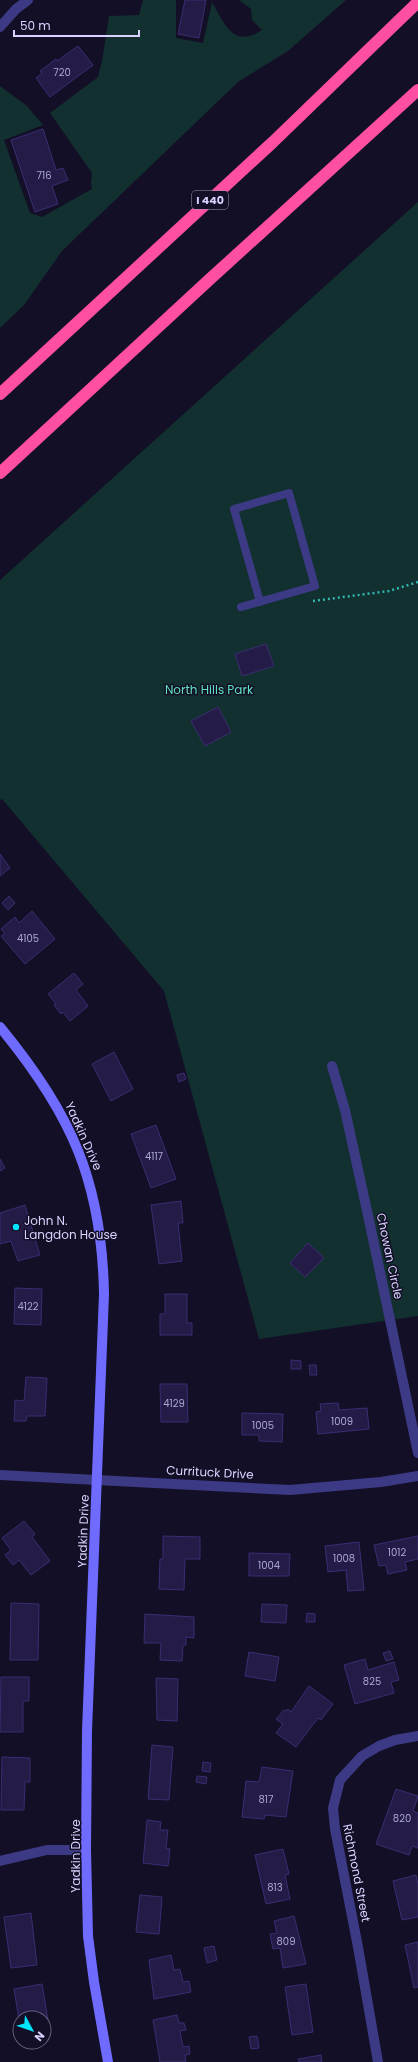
<svg xmlns="http://www.w3.org/2000/svg" width="418" height="2062" font-family="Poppins,sans-serif">
<rect width="100%" height="100%" fill="#130f26"/>
<path fill="#12302f" d="M143,0H176V38L203,43L212,2C225,24 233,49 262,30L252,20L251,9L239,0H346L288,51L238,82L62,251L24,305L0,328V86L27,106L43,125L4,140L30,213L42,217L92,189L91,183L92,173L50,113L98,77L102,61L109,16L139,15Z
M418,202V1316L259,1339L164,991L2,799L0,800V580Z"/>
<path fill="#241b47" stroke="#3b2d73" d="M185,0H206L199,38L178,34Z
M78,46L93,65L50,97L36,78L42,73L40,71L56,59L57,61Z
M43,129L56,170L63,168L68,180L52,186L58,204L35,212L11,140Z
M266,644L274,666L242,676L235,654Z
M218,707L231,732L205,746L191,721Z
M0,854L10,868L0,876Z
M9,896L15,903L8,910L2,903Z
M32,911L55,939L25,964L1,936L5,934L1,929L15,917L19,923Z
M74,973L83,984L76,990L88,1006L70,1021L63,1012L61,1014L54,1005L56,1004L48,994Z
M114,1052L133,1089L111,1101L92,1064Z
M184,1073L186,1079L179,1082L177,1075Z
M156,1125L176,1179L151,1188L131,1134Z
M0,1159L5,1168L0,1171Z
M181,1201L183,1223H178L182,1261L159,1264L151,1205Z
M25,1205L40,1255L18,1261L11,1241L0,1244V1213Z
M308,1243L324,1258L305,1277L290,1263Z
M15,1288L42,1289L41,1325L14,1324Z
M165,1294H187V1323H192V1335H160V1314H165Z
M291,1360L301,1361V1369H291Z
M309,1365H316L317,1375H310Z
M26,1377L47,1378L45,1416H27L26,1421H14L15,1400L24,1401Z
M160,1384H187L188,1422H161Z
M338,1403L339,1410L367,1408L369,1429L318,1434L316,1412L321,1411L320,1404Z
M242,1413L283,1414L282,1442L259,1441V1435H242Z
M24,1521L35,1534L32,1537L50,1561L31,1575L19,1560L13,1565L5,1555L11,1550L2,1538Z
M163,1536L200,1537V1559H185L184,1590L159,1589L160,1559H163Z
M418,1536V1559L405,1562L407,1570L388,1574L386,1565L379,1566L374,1545Z
M359,1542L364,1590L348,1591L346,1570L328,1572L325,1546Z
M249,1553L290,1554L289,1576H249Z
M11,1603L39,1604L38,1660H10Z
M262,1604L287,1605L286,1623L261,1622Z
M307,1613L315,1614V1622H306Z
M145,1614L194,1617V1638L186,1637V1645H183L182,1661L160,1660L161,1643H144Z
M390,1651L393,1659L386,1661L383,1653Z
M249,1652L279,1657L275,1681L245,1676Z
M365,1659L368,1670L394,1662L399,1680L391,1682L394,1693L355,1704L344,1665Z
M1,1677H29V1701H23V1732H0Z
M156,1678L178,1679L177,1721L157,1720Z
M309,1686L333,1704L321,1720L318,1718L296,1747L276,1733L283,1724L276,1719L284,1710L286,1711L288,1709L291,1712Z
M152,1745L173,1747L169,1800L148,1799Z
M2,1757L30,1758V1782H25L24,1810H1Z
M203,1762L211,1763L210,1772L202,1771Z
M262,1767L293,1771L286,1817L265,1815L264,1819L242,1817L246,1781L259,1782Z
M197,1776L207,1777L206,1784L196,1782Z
M396,1789L418,1796L413,1811L418,1813V1848L412,1846L409,1855L376,1844Z
M147,1820L161,1822L160,1830H168L166,1848L170,1849L168,1866L143,1863Z
M283,1849L289,1874L285,1875L290,1899L266,1904L255,1855Z
M416,1875L418,1885V1917L402,1920L393,1881Z
M140,1895L162,1897L159,1934L136,1932Z
M31,1913L37,1965L11,1968L4,1917Z
M294,1916L306,1964L283,1968L280,1948L273,1949L270,1934L277,1933L274,1921Z
M418,1942V1987L414,1988L405,1945Z
M214,1946L217,1960L207,1963L204,1948Z
M171,1955L174,1970L180,1969L183,1982L189,1981L191,1992L154,1999L149,1960Z
M42,1984L50,2032L44,2033V2018H20V2026L14,1989Z
M306,1984L313,2032L292,2035L285,1987Z
M177,2015L179,2023H184L186,2030L180,2031L183,2047L189,2046L190,2054L185,2055L186,2062H160L153,2020Z
M257,2036L259,2048L251,2049L249,2037Z
M321,2055L322,2062H299L298,2059Z"/>
<g fill="none" stroke-linecap="round" stroke-linejoin="round">
<path stroke="#2fb8b0" stroke-width="2.5" stroke-dasharray="2 3" stroke-linecap="butt" d="M313,601L389,591L418,582"/>
<path stroke="#3d3a85" stroke-width="8" d="M241,607L315,586L289,493L234,509L260,602"/>
<path stroke="#3d3a85" stroke-width="10" d="M0,27L16,9L28,0
M332,1066L345,1110L369,1220L418,1453
M0,1475L290,1490L381,1482L418,1476
M0,1861L47,1850H86
M378,2062L358,1947L335,1829L333,1808L340,1780L362,1756L379,1746L395,1740L418,1736"/>
<path stroke="#6f6bff" stroke-width="10" d="M0,1027C71,1113 102,1181 104,1294L87,1731L86,1850L88,1936L94,1982L108,2062"/>
<path stroke="#ff4fa3" stroke-width="12" d="M0,394L273,142L418,2
M0,473L210,279L418,90"/>
</g>
<circle fill="#00e5ff" stroke="#130f26" stroke-width="1.5" cx="16" cy="1227" r="4"/>
<g text-anchor="middle" dominant-baseline="central" stroke-width="3" stroke-linejoin="round" paint-order="stroke">
<g font-size="10" fill="#aca6d1">
<text x="62" y="72">720</text>
<text x="44" y="175">716</text>
<text x="28" y="938">4105</text>
<text x="154" y="1156">4117</text>
<text x="28" y="1306">4122</text>
<text x="174" y="1403">4129</text>
<text x="342" y="1421">1009</text>
<text x="263" y="1425">1005</text>
<text x="397" y="1552">1012</text>
<text x="344" y="1558">1008</text>
<text x="269" y="1565">1004</text>
<text x="372" y="1681">825</text>
<text x="266" y="1799">817</text>
<text x="402" y="1818">820</text>
<text x="275" y="1887">813</text>
<text x="286" y="1941">809</text>
</g>
<rect fill="#130f26" stroke="#9e99be" stroke-width="1" x="192" y="191" width="36" height="18" rx="3"/>
<g font-size="11" font-weight="bold" fill="#d9d4ff">
<text x="210" y="200">I 440</text>
</g>
<g font-size="12" fill="#5fe0c0" stroke="#130f26">
<text x="209" y="689">North Hills Park</text>
</g>
<g font-size="12" fill="#d9d4ff" stroke="#130f26">
<text transform="translate(84 1136) rotate(66)">Yadkin Drive</text>
<text transform="translate(390 1256) rotate(78)">Chowan Circle</text>
<text transform="translate(210 1472) rotate(3)">Currituck Drive</text>
<text transform="translate(83 1531) rotate(-88)">Yadkin Drive</text>
<text transform="translate(75 1856) rotate(-90)">Yadkin Drive</text>
<text transform="translate(357 1873) rotate(79)">Richmond Street</text>
</g>
<g font-size="12" fill="#d9d4ff" stroke="#130f26" text-anchor="start">
<text x="24" y="1220">John N.<tspan x="24" dy="14">Langdon House</tspan></text>
</g>
</g>
<g transform="translate(32 2030) rotate(130)"><circle r="19" fill="#130f26" stroke="#625e7d"/>
<path d="M0-3L7 15L0 10L-7 15Z" fill="#00e5ff"/>
<text y="-6" font-size="11" font-weight="bold" text-anchor="middle" fill="#d9d4ff">N</text>
</g>
<path d="M14 30v6h125v-6" fill="none" stroke="#d9d4ff" stroke-width="2"/>
<text x="20" y="30" font-size="12" fill="#d9d4ff" stroke="#130f26" stroke-width="3" paint-order="stroke">50 m</text>
</svg>
